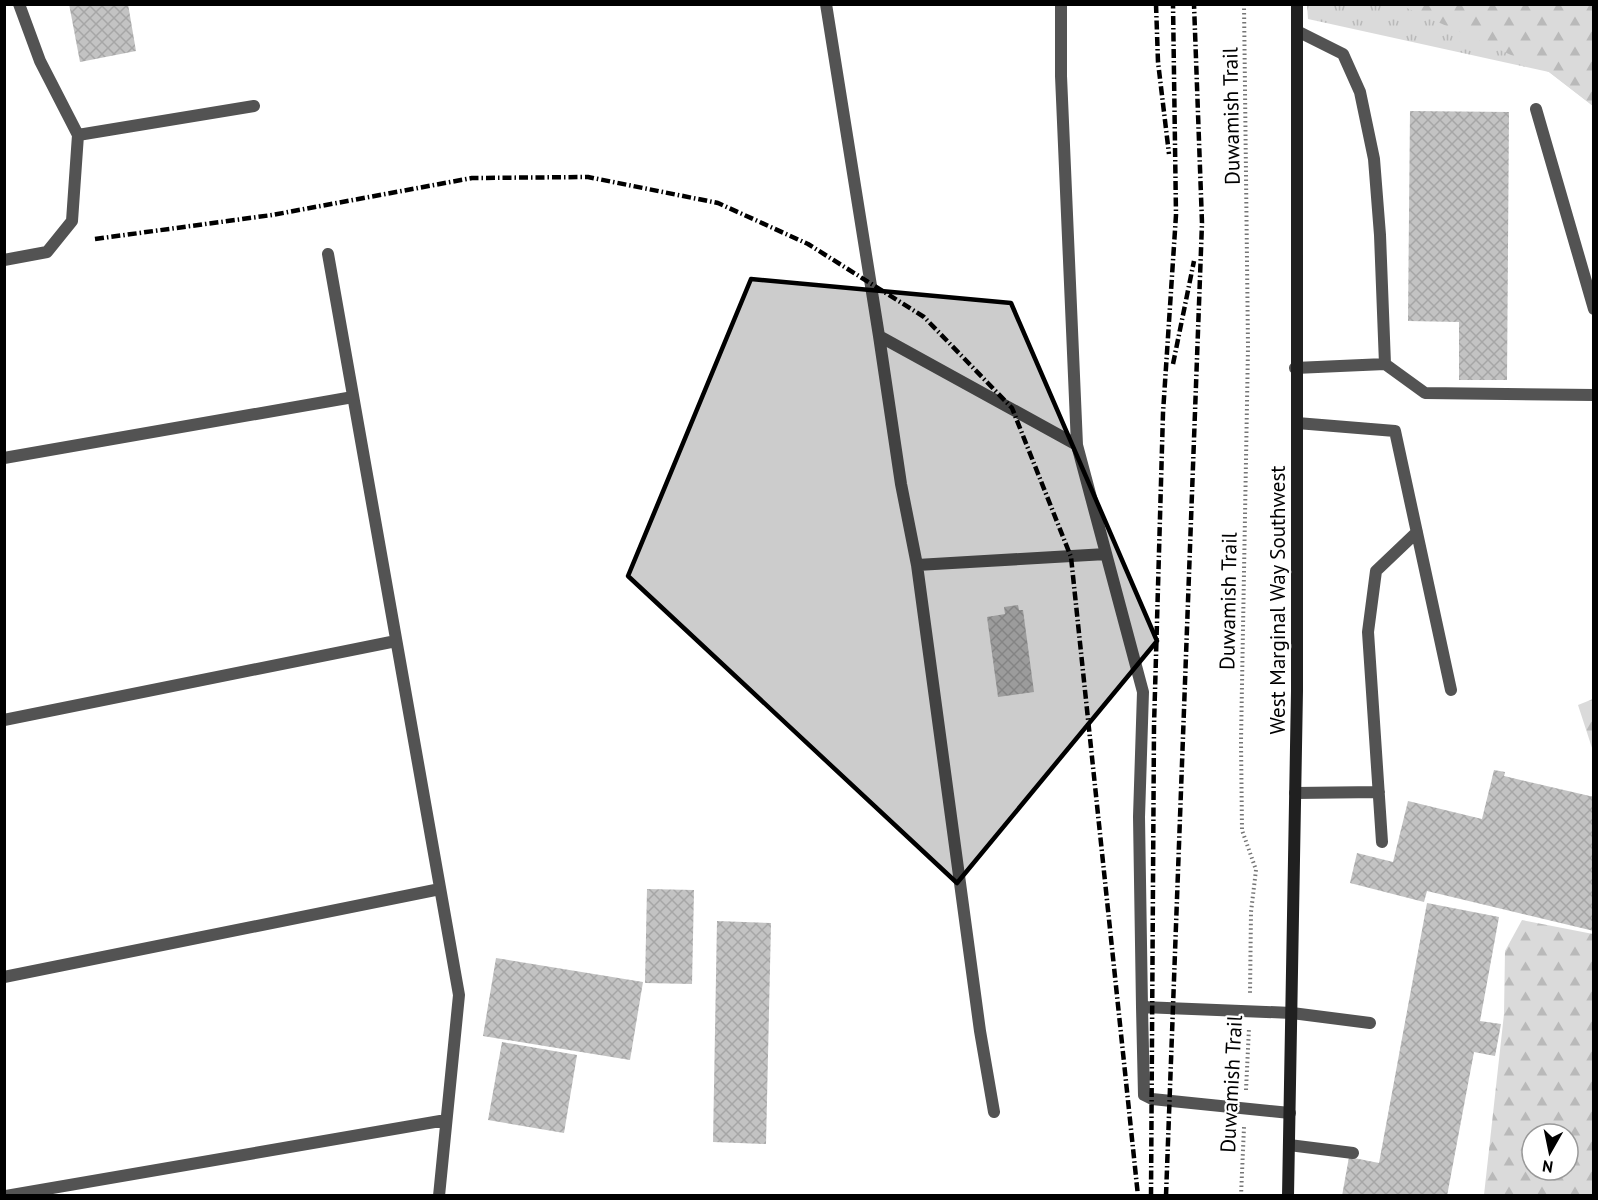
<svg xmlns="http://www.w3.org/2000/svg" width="1598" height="1200" font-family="'PT Sans',sans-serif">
<defs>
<pattern id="grass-tufts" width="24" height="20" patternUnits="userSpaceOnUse" patternTransform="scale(1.5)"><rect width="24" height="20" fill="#dadada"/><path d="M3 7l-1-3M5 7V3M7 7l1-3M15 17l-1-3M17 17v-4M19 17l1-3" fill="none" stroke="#b9b9b9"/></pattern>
<pattern id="forest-firs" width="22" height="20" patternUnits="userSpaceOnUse" patternTransform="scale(1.5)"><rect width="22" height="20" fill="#dadada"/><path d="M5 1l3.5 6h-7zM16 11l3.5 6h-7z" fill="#b9b9b9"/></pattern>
<pattern id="building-cross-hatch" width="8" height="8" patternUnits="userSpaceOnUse" patternTransform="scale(1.5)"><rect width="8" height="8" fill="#c3c3c3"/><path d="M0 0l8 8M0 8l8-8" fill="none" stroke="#a6a6a6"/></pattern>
</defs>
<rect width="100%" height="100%" fill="#fff"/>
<path fill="url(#grass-tufts)" d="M1307,5H1593V106L1549,72L1308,19Z"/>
<path fill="url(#forest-firs)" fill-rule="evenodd" d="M1400,5H1593V106L1549,72Z
M1593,699H1594L1593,751L1578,705Z
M1522,920L1593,934V1195H1484L1504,1014L1505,951ZM1532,1134H1568V1170H1532Z"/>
<path fill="url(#building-cross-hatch)" d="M69,4H128L136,51L80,62Z
M1410,111L1509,112L1507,380H1459V322L1408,321Z
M1018,605L1019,610H1023L1034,692L998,697L987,617L1005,614L1004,607Z
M1494,770L1505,772L1504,776L1594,797V931L1427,891L1424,902L1350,883L1357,853L1393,862L1408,801L1482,819Z
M647,889L694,890L692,984L645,983Z
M1427,903L1499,917L1480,1021L1501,1024L1495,1056L1474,1052L1447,1196H1342L1349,1157L1379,1163Z
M717,921L771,923L766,1144L713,1142Z
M496,958L643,982L630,1060L483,1036Z
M502,1042L577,1055L564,1133L488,1120Z"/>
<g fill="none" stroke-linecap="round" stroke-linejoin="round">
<path stroke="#757575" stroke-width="4" stroke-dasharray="1.5 3" stroke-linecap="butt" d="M1244,4L1248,347L1241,741L1242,830L1256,870L1251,912L1250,994
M1246,1090L1249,1028
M1241,1196L1244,1127"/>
<path stroke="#535353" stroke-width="12" d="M19,4L40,61L78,135L254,106
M826,4L879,336L1077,445L1061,76V4
M1297,31L1343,54L1360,92L1374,159L1380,235L1385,364
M1536,109L1594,309
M328,254L459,995L439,1196
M4,260L47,252L72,221L78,135
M879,336L901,484L917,565
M1295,368L1385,364L1425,393L1594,395
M1297,423L1395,431L1451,690
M1077,445L1143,692L1139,817L1142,1007L1292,1013L1370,1023
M4,458L353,397
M4,720L396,641
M1295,793L1379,792
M1382,842L1368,632L1376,571L1417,532
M4,977L440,889
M1142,1007L1144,1095L1152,1099L1290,1113
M994,1112L980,1031L917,565L1106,554
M1289,1145L1353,1153
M6,1196L446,1120"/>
<path stroke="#202020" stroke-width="12" d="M1288,1196L1297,691V4"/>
<path stroke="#000" stroke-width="4.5" stroke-dasharray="9 3 1.5 3" stroke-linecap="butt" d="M1156,4L1158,62L1169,154
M95,239L272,215L472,178L588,177L718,203L808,244L924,317L1012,408L1071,557L1138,1196
M1173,364L1194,261
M1151,1196L1154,726L1163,413L1176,215L1173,4
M1166,1196L1202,223L1194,4"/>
</g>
<path fill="#000" fill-opacity="0.2" stroke="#000" stroke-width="4.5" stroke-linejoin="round" d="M751,279L1011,303L1157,641L957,883L628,576Z"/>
<g text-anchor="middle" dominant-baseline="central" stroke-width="4.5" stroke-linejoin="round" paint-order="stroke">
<g font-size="21" fill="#000" stroke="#fff">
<text transform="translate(1231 116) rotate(-91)">Duwamish Trail</text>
<text transform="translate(1277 600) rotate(-90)">West Marginal Way Southwest</text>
<text transform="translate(1228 601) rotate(-89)">Duwamish Trail</text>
<text transform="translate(1231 1084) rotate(-87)">Duwamish Trail</text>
</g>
</g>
<rect width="1598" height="1200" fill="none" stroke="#000000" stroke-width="12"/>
<g transform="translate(1550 1152) rotate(189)"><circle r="28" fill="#ffffff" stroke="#999999" stroke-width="1.5"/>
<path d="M0-4.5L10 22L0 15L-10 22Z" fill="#000000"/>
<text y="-9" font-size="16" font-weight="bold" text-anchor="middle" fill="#000000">N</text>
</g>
</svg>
